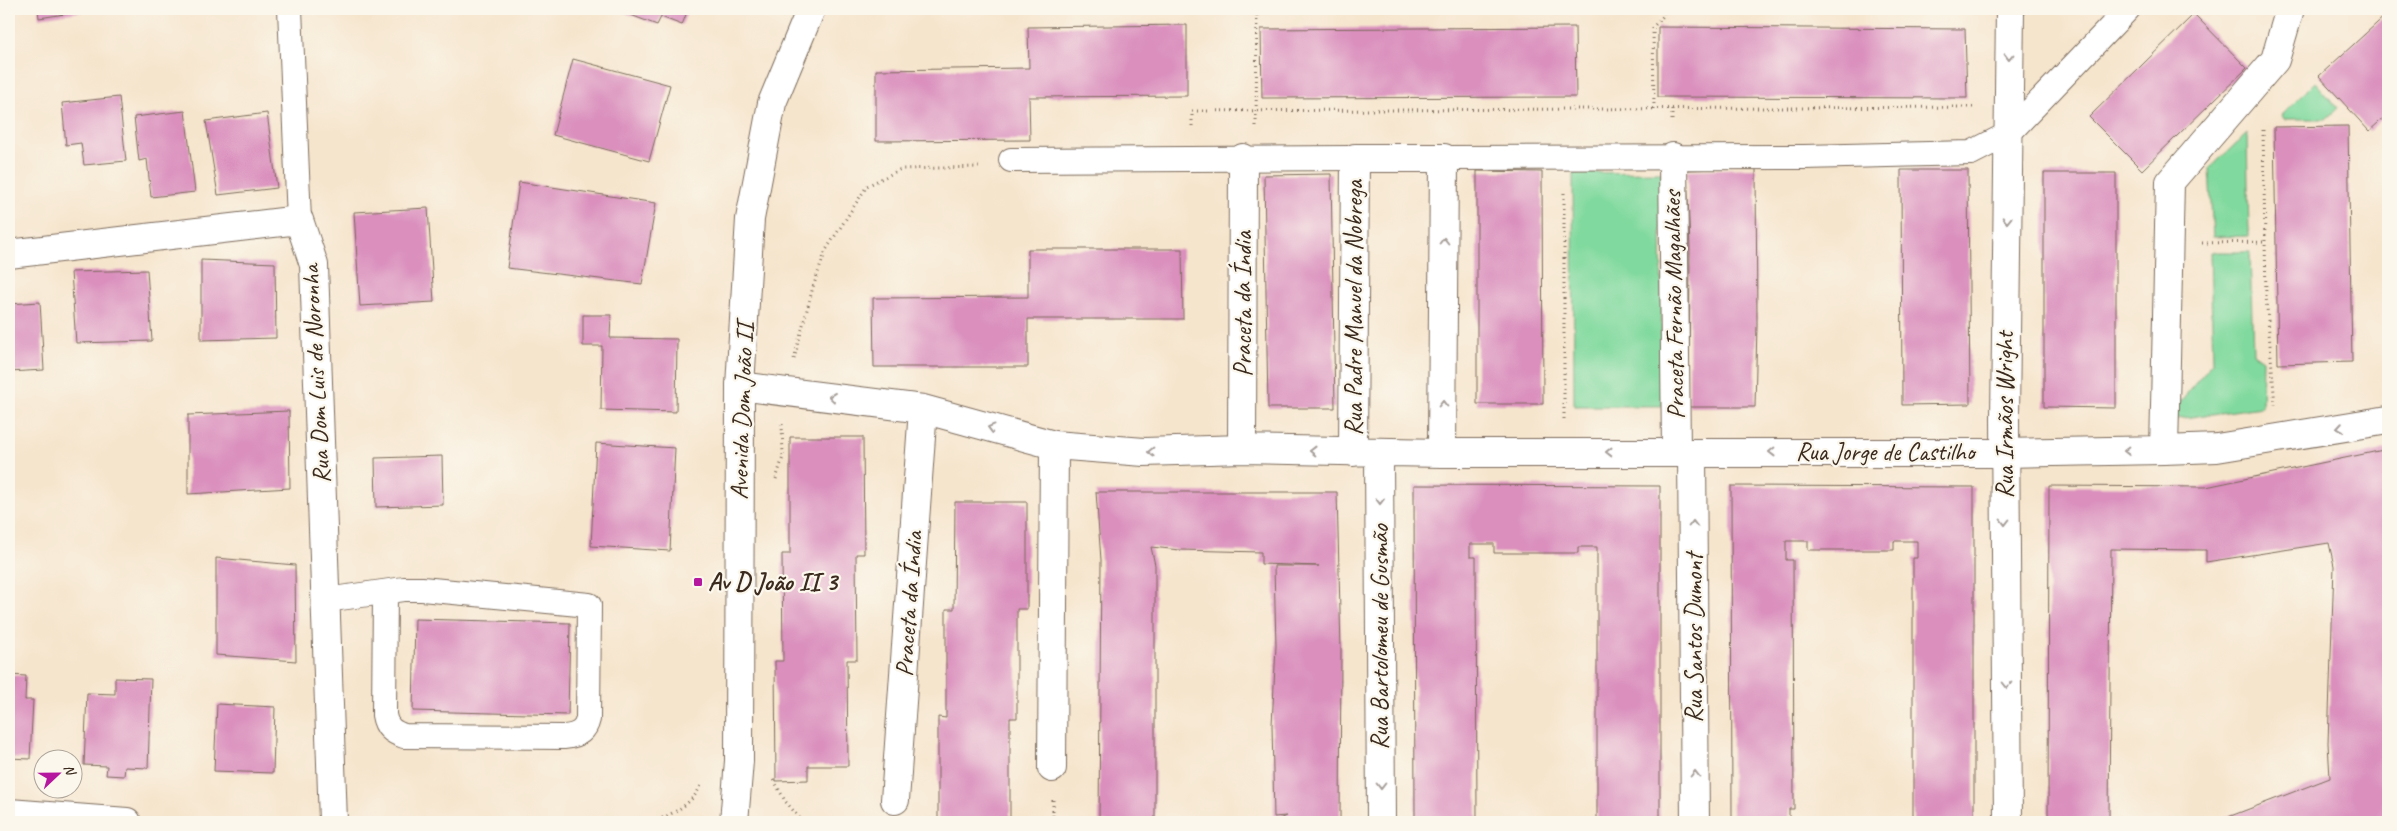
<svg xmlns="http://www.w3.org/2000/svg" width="2397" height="831" font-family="Caveat,sans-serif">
<rect width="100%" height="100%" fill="#fbf7ec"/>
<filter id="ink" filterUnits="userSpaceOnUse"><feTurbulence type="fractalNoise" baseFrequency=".02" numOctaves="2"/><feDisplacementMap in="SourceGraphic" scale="10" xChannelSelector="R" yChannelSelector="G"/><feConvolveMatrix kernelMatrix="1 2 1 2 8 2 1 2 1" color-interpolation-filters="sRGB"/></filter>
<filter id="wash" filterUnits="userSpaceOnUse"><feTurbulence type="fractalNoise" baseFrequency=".0096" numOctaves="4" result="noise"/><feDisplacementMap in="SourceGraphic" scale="20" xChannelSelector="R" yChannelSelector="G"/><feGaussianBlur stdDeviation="1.12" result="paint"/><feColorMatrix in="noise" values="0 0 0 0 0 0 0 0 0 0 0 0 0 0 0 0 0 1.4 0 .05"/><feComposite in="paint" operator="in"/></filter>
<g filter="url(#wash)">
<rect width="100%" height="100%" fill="#f6e5cd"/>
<path fill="#80d99e" stroke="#5e825e" d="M2315,82L2338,108L2326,119H2284L2282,115Z
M2247,133L2249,236L2213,237L2209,169Z
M1661,172L1662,406H1574L1573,173Z
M2210,252H2250L2253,353L2263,360L2262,407L2177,419L2179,403L2213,362Z"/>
<g id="blocks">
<path fill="#da8fbd" d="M38,9H90L91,10L39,18Z
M615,9H688L682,25L661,17L657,25Z
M2388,13V114L2369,131L2319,76Z
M2194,14L2247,68L2142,170L2089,117Z
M1187,25V96L1029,97L1030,140L876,141V70L1029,68L1028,27Z
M1575,27L1576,97L1262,98L1261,29Z
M1658,27L1965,29L1967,98L1658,97Z
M573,59L670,85L649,161L553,135Z
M119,97L126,161L84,165L81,143L66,145L62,103Z
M185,111L195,192L151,197L147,159L139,161L134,117Z
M267,113L277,188L218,195L206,121Z
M2348,126L2352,362L2278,364L2274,127Z
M1756,168L1757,325L1755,407H1689L1690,248L1687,170Z
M1901,170H1968L1970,404L1902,405Z
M1477,171L1542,172L1543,404H1477Z
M2044,173H2116V408L2044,407Z
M1331,174L1335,408H1268L1264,175Z
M519,182L656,203L642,284L507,268Z
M428,208L434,302L360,306L354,212Z
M1028,249H1182L1183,319H1028V367H874L873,298L1028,297Z
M201,260L275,263L276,338L201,340Z
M147,270L152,341L76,343L71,272Z
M40,302L44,370L9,372V304Z
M583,315H611L610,338L677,339L676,412L601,410L602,346H583Z
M289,411L290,488L188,494V415Z
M790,437H863L864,554H856L857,660H847L848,766H808V780L776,781L775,661H783L782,554H790Z
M596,443L675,448L670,551L591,546Z
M2388,449V822H2215L2330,778L2328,743L2334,566L2329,543L2206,562V550L2111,549L2109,822H2048L2049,486L2206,487Z
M442,456L443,505L376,507L375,458Z
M1414,485L1660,486V822H1597V547H1578V553H1494V544H1470V557H1476L1477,822H1415Z
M1731,486L1974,487V822H1913V558H1917V541H1894V550H1808V541H1786V560H1793L1794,809H1789V822H1732Z
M1096,492H1337L1341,650L1340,822H1273L1286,816L1274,817L1272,725L1276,646L1274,566H1319L1261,564V552L1180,550L1151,547L1155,565V822H1099L1101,560Z
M955,502H1027V609H1017V718H1010V822H938V717L946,718V609H954Z
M216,558L295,565L296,661L216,655Z
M415,619L570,623L568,715L413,711Z
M9,675L26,676L25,700H33L30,759L9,758Z
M115,678L151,679L148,768L125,767L124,776L106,775L107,766L84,765L87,693L115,694Z
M217,704L275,707L273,773L214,771Z"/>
</g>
</g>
<g filter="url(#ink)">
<use href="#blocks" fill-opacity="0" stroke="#7c6b5b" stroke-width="1"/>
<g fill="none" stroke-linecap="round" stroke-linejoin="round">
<g stroke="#7c6b5b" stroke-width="26">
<path id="service" d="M290,9L299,220
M1444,158L1804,157L1971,153L2008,134L2128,9
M1011,160L1355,158
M326,600L404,589H422L589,605L588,719C585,732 577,736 564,737L404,736C392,732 386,727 384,715L385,592"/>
</g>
<g stroke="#7c6b5b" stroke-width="30">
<path id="pedestrian" d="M1673,157L1676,452"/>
</g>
<g stroke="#7c6b5b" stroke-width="30">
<path id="minor" d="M9,254L299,220L314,265L333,822
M740,386L923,409L1054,445L1144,452L1242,449L1442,453H2005L2164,450L2217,448L2388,420
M1242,449L1243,158
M2164,450L2170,182L2275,60L2290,9
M1353,452L1355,158H1444L1442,453
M1379,452L1381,822
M1692,453L1695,822
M1052,768L1054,445
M895,800L923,409
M9,813L127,822
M2008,822L2005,418L2010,9"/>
</g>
<g stroke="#7c6b5b" stroke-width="30">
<path id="tertiary" d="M734,822L739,761L740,386L750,219L772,103L811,9"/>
</g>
<path stroke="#7c6b5b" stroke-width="3" stroke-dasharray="1 4" stroke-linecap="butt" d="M1654,109L1653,27L1664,15V9
M1672,109V124
M1192,126V111L1976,107
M1256,126L1257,9
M2263,130L2266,296L2275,405
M2202,243L2266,242
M794,359L813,287L826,250L867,186L901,169L979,167
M1564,419V190
M776,479L783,457L782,424
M774,780L785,801L803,822
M1053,800V822
M653,822C672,814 692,805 701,785"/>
<use href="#service" stroke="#fff" stroke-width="24"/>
<use href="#pedestrian" stroke="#fff" stroke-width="28"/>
<use href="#minor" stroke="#fff" stroke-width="28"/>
<use href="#tertiary" stroke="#fff" stroke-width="28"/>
</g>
<defs><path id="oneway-chevron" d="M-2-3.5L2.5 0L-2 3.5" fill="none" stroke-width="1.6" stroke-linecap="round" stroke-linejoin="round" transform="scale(1.25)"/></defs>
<g stroke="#a79f9a">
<use href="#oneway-chevron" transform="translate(2009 57) rotate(91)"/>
<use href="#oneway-chevron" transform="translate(2007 220) rotate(91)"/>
<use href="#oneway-chevron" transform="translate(1444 241) rotate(-90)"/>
<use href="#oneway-chevron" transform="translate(832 397) rotate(-173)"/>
<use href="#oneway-chevron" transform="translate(1443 404) rotate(-90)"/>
<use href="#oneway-chevron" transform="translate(991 428) rotate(-165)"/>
<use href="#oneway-chevron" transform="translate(2340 428) rotate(171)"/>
<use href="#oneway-chevron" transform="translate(1313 451) rotate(-179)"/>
<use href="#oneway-chevron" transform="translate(2127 451) rotate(179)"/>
<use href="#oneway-chevron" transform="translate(1151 452) rotate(179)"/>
<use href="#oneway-chevron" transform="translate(1609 452) rotate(180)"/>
<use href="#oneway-chevron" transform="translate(1772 452) rotate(179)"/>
<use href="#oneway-chevron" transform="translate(1380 501) rotate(90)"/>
<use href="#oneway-chevron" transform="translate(2005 522) rotate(90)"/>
<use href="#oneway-chevron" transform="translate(1693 524) rotate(-90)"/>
<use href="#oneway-chevron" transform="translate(2007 685) rotate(90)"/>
<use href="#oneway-chevron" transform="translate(1695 774) rotate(-90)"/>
<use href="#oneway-chevron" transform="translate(1381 786) rotate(90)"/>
</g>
</g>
<rect fill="#b5179e" stroke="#fbf7ec" stroke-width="2" x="693" y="577" width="10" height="10" rx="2.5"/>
<g text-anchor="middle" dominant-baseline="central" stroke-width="4.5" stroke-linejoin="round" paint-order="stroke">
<g font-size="25" fill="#3b2a1e" stroke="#fbf7ec">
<text transform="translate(1243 304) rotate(-90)">Praceta da Índia</text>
<text transform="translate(1674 305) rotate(-91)">Praceta Fernão Magalhães</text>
<text transform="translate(1354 308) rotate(-90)">Rua Padre Manuel da Nobrega</text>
<text transform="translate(316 374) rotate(-93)">Rua Dom Luis de Noronha</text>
<text transform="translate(742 411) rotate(-88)">Avenida Dom João II</text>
<text transform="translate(2005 415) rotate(-90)">Rua Irmãos Wright</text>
<text x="1885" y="452">Rua Jorge de Castilho</text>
<text transform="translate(909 604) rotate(-86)">Praceta da Índia</text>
<text transform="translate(1380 637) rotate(-90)">Rua Bartolomeu de Gusmão</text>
<text transform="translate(1694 638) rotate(-90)">Rua Santos Dumont</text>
</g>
<g font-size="25" font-weight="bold" fill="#3b2a1e" stroke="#fbf7ec" text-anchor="start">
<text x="708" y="582">Av D João II 3</text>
</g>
</g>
<rect width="2397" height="831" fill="none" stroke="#fbf7ec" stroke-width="30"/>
<g transform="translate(58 774) rotate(68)"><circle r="24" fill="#fbf7ec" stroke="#aea59a"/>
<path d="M0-4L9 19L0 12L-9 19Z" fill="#b5179e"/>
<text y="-8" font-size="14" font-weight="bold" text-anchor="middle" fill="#3b2a1e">N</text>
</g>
</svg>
